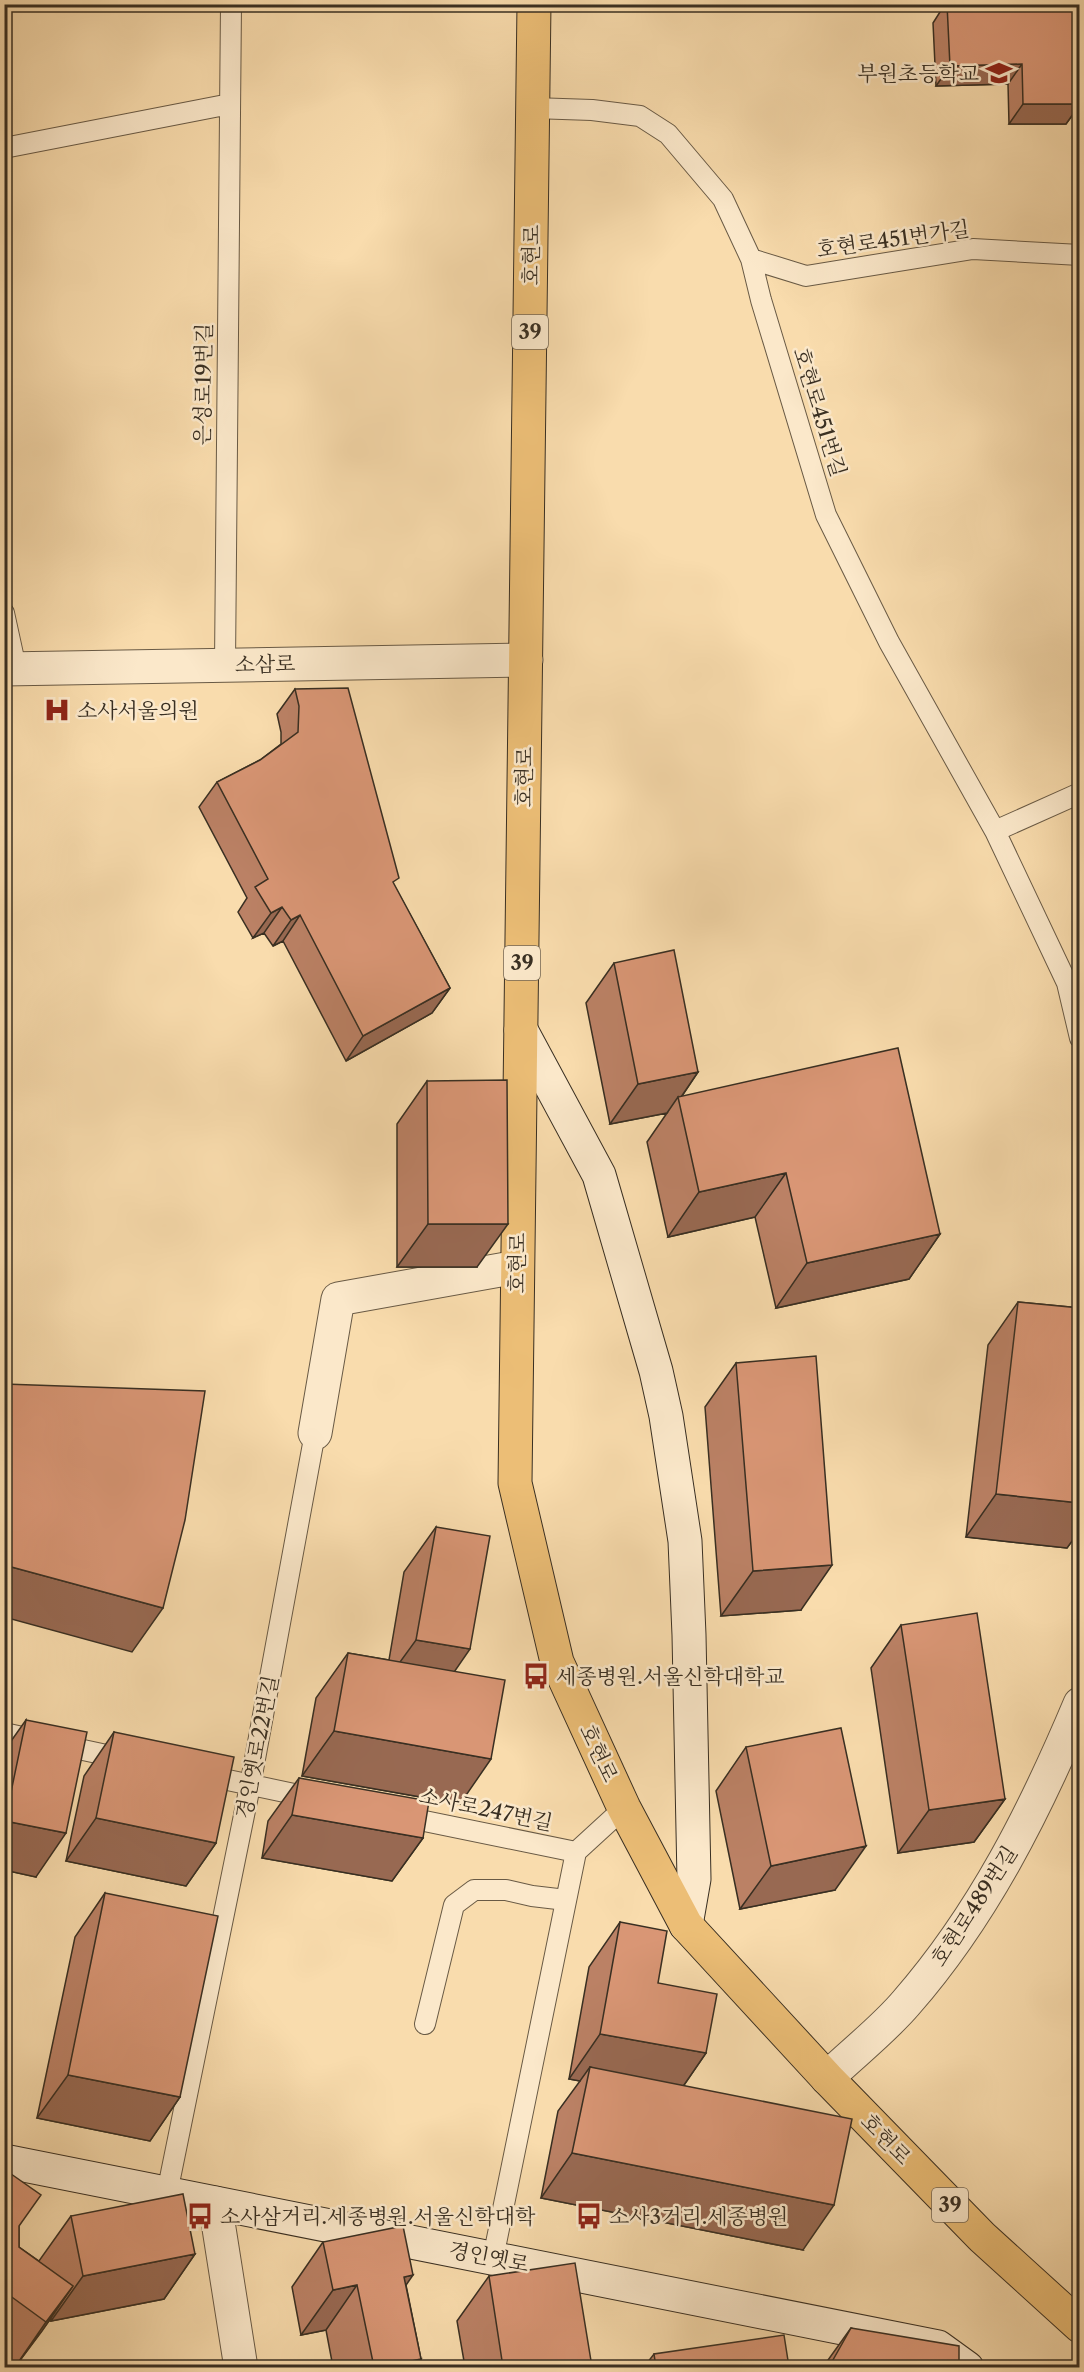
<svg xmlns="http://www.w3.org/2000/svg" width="1084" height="2372" font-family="'Libre Caslon Text','Noto Serif KR',serif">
<rect width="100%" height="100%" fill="#f9dcad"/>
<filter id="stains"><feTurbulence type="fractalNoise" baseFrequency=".00333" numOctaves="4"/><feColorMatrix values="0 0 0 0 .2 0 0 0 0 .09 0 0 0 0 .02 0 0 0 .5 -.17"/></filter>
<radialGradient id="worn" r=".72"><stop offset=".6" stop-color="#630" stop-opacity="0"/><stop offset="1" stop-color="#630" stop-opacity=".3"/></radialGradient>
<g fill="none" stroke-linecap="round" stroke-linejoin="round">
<g stroke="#695a45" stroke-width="22">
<path id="lane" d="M533,108L592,110L640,116L668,134L723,199L751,259L761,300L826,515L889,642L995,831L1067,983L1080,1038
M4,148L230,104
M751,259L806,276L973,249L1080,255
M4,613L16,668
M225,664L231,4
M995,831L1080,793
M4,1733L125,1759
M204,1775L313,1798
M400,1816L576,1852L624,1808
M425,2024L454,1905L474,1890H506L532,1896L566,1900
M167,2193L250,1786L315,1433
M493,2258L576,1852"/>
</g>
<g stroke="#695a45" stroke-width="35">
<path id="street" d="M4,669L526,660
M315,1433L338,1299L517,1267
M827,2078C853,2053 883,2030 906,2003C983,1915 1035,1811 1080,1704
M215,2203L241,2368"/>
</g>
<g stroke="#392f22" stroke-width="35">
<path id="secondary" d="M521,1030L599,1175L656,1371L666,1416L685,1541L689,1635L694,1879L686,1925
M4,2161L938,2347L967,2368"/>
</g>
<g stroke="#392f22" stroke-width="35">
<path id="primary" d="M534,4L515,1483L557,1662L624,1808L686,1925L827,2078L982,2237L1080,2326"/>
</g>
<use href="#lane" stroke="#fbe8ca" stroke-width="20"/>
<use href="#street" stroke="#fbe8ca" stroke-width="33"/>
<use href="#secondary" stroke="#fbe8ca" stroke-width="33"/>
<use href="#primary" stroke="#ecbe76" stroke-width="33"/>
</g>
<path fill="#bb8165" stroke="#392f22" stroke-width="1.5" d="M945,4H1080V105L1066,124H1009L1008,84L936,86L933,23Z
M295,689L394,885L450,988L432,1013L346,1061L283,941L273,946L264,933L253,938L238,912L247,898L199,807L217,782L260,760L281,744V732L277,714Z
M614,963L698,1072L682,1096L940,1234L909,1279L776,1308L755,1217L668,1237L647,1142L667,1113L610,1124L586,1003Z
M427,1081L477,1267H397V1124Z
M1018,1302L1080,1308V1530L1067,1548L966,1537L988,1345Z
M736,1363L801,1610L721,1616L705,1407Z
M436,1527L454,1672L460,1804L302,1776L316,1698L348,1653L389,1660L404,1572Z
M901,1625L1005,1799L974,1842L898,1853L871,1668Z
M26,1720L36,1877L4,1870V1751Z
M114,1732L216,1843L186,1886L66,1861L84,1776Z
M746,1747L835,1890L740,1909L716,1791Z
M299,1778L423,1838L392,1881L262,1858L268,1821Z
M105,1893L180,2097L150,2141L37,2118L75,1937Z
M620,1922L658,1983L706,2053L684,2085L803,2250L541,2198L558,2111L580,2081L569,2079L589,1967Z
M4,2169L19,2226V2247L39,2261L71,2216L195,2254L164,2299L51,2321V2318L15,2367L4,2360Z
M323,2242L406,2285L421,2359L415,2367H333L326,2330L301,2335L292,2287Z
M489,2276L592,2367H465L457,2321Z
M851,2328L959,2367H823Z
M654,2354L789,2367H644Z"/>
<path fill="#986952" stroke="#392f22" stroke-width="1.5" d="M1022,64L1008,84L936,86L950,66Z
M1023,104H1080L1066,124H1009Z
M282,907L264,933L253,938L271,913Z
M300,915L283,941L273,946L291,920Z
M450,988L432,1013L346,1061L363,1036Z
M698,1072L679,1100L678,1097L667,1113L610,1124L638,1084Z
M786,1173L755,1217L668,1237L699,1192Z
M428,1224H508L477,1267H397Z
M940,1234L909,1279L776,1308L807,1263Z
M996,1494L1080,1503V1530L1067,1548L966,1537Z
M4,1565L163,1608L132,1652L4,1617Z
M832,1565L801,1610L721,1616L753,1571Z
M416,1640L470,1649L439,1694L384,1684Z
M334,1731L491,1759L460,1804L302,1776Z
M1005,1799L974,1842L898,1853L929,1810Z
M292,1815L423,1838L392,1881L262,1858Z
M96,1818L216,1843L186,1886L66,1861Z
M5,1821L66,1833L36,1877L4,1870Z
M866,1846L835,1890L740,1909L771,1866Z
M600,2034L706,2053L675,2098L590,2067L580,2081L569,2079Z
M68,2075L180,2097L150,2141L37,2118Z
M572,2153L834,2205L803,2250L541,2198Z
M195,2254L164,2299L51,2321L83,2276Z
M413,2275L382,2320L404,2277Z
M357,2285L326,2330L301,2335L333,2290Z
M73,2286L42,2331L15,2367L46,2322Z
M421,2359L415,2367H382Z
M546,2363L543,2367H517Z"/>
<path fill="#d99675" stroke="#392f22" stroke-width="1.5" d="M947,4H1080V104H1023L1022,64L950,66Z
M348,688L399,878L393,882L450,988L363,1036L300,915L291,920L282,907L271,913L255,887L268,879L217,782L260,760L298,732L299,706L295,689Z
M674,950L698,1072L638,1084L614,963Z
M898,1048L940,1234L807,1263L786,1173L699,1192L678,1097Z
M507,1080L508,1224H428L427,1081Z
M1018,1302L1080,1308V1503L996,1494Z
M816,1356L832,1565L753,1571L736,1363Z
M4,1384L205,1391L185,1520L163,1608L4,1565Z
M436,1527L490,1536L470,1649L416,1640Z
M977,1613L1005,1799L929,1810L901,1625Z
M348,1653L505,1680L491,1759L334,1731Z
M26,1720L87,1732L66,1833L5,1821Z
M841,1728L866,1846L771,1866L746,1747Z
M114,1732L234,1757L216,1843L96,1818Z
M299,1778L429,1801L423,1838L292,1815Z
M105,1893L218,1916L180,2097L68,2075Z
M620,1922L667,1931L658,1983L717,1994L706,2053L600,2034Z
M590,2067L852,2119L834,2205L572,2153Z
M4,2169L41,2195L19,2226V2247L73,2286L46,2322L9,2295L4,2296Z
M183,2194L195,2254L83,2276L71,2216Z
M403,2226L413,2275L404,2277L421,2359L382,2367H374L357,2285L333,2290L323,2242Z
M575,2263L592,2367H547L546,2363L517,2367H503L489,2276Z
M851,2328L959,2346V2367H829Z
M784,2335L789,2367H656L654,2354Z"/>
<defs>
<g id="school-bare" transform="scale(2.07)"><path d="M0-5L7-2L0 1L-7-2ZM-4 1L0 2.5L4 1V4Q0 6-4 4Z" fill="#8f2418" stroke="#fbe8ca" stroke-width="2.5" paint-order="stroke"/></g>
<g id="hospital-bare" transform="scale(2.07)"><path d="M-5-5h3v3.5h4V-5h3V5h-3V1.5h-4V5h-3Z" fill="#8f2418" stroke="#fbe8ca" stroke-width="2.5" paint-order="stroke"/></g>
<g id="bus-bare" transform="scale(2.07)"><path d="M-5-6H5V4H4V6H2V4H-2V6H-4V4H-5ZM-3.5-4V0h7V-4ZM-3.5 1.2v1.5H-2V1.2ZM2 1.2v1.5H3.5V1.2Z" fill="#8f2418" stroke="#fbe8ca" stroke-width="2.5" paint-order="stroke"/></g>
</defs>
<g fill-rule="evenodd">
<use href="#school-bare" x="999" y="73"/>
<use href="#hospital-bare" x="57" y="710"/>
<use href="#bus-bare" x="536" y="1676"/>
<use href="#bus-bare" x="200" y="2216"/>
<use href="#bus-bare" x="589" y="2216"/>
</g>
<g text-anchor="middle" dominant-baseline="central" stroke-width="5" stroke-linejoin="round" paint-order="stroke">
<g fill="#fbe8ca" stroke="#736654" stroke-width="1.5">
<rect x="512" y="315" width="36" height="34" rx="4.5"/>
<rect x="504" y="946" width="36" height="34" rx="4.5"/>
<rect x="932" y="2188" width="36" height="34" rx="4.5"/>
</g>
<g font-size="20" font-weight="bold" fill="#392f22">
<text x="530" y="332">39</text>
<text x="522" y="963">39</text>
<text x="950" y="2205">39</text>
</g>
<g font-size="21" fill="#392f22" stroke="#fbe8ca" text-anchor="start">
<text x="979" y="73" text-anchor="end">부원초등학교</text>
<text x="77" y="710">소사서울의원</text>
<text x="556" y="1676">세종병원.서울신학대학교</text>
<text x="220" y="2216">소사삼거리.세종병원.서울신학대학</text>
<text x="609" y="2216">소사3거리.세종병원</text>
</g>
<g font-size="21" fill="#392f22" stroke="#fbe8ca">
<text transform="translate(893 239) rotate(-8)">호현로451번가길</text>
<text transform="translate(531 255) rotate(-89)">호현로</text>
<text transform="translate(203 384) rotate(-89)">은성로19번길</text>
<text transform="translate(820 412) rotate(73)">호현로451번길</text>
<text transform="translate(265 664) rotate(-1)">소삼로</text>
<text transform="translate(524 777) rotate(-89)">호현로</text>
<text transform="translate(517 1263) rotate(-89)">호현로</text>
<text transform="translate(257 1747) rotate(-79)">경인옛로22번길</text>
<text transform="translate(599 1753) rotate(65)">호현로</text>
<text transform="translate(486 1809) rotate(12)">소사로247번길</text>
<text transform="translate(974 1906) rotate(-57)">호현로489번길</text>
<text transform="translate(886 2139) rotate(46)">호현로</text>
<text transform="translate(489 2257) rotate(11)">경인옛로</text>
</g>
</g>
<rect width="1084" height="2372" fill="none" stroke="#f9dcad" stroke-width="24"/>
<rect x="6" y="6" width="1072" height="2360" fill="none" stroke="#392f22" stroke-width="3"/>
<rect x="12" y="12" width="1060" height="2348" fill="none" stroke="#392f22" stroke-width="1.5"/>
<rect width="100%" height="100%" filter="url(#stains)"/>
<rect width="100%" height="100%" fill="url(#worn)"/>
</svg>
